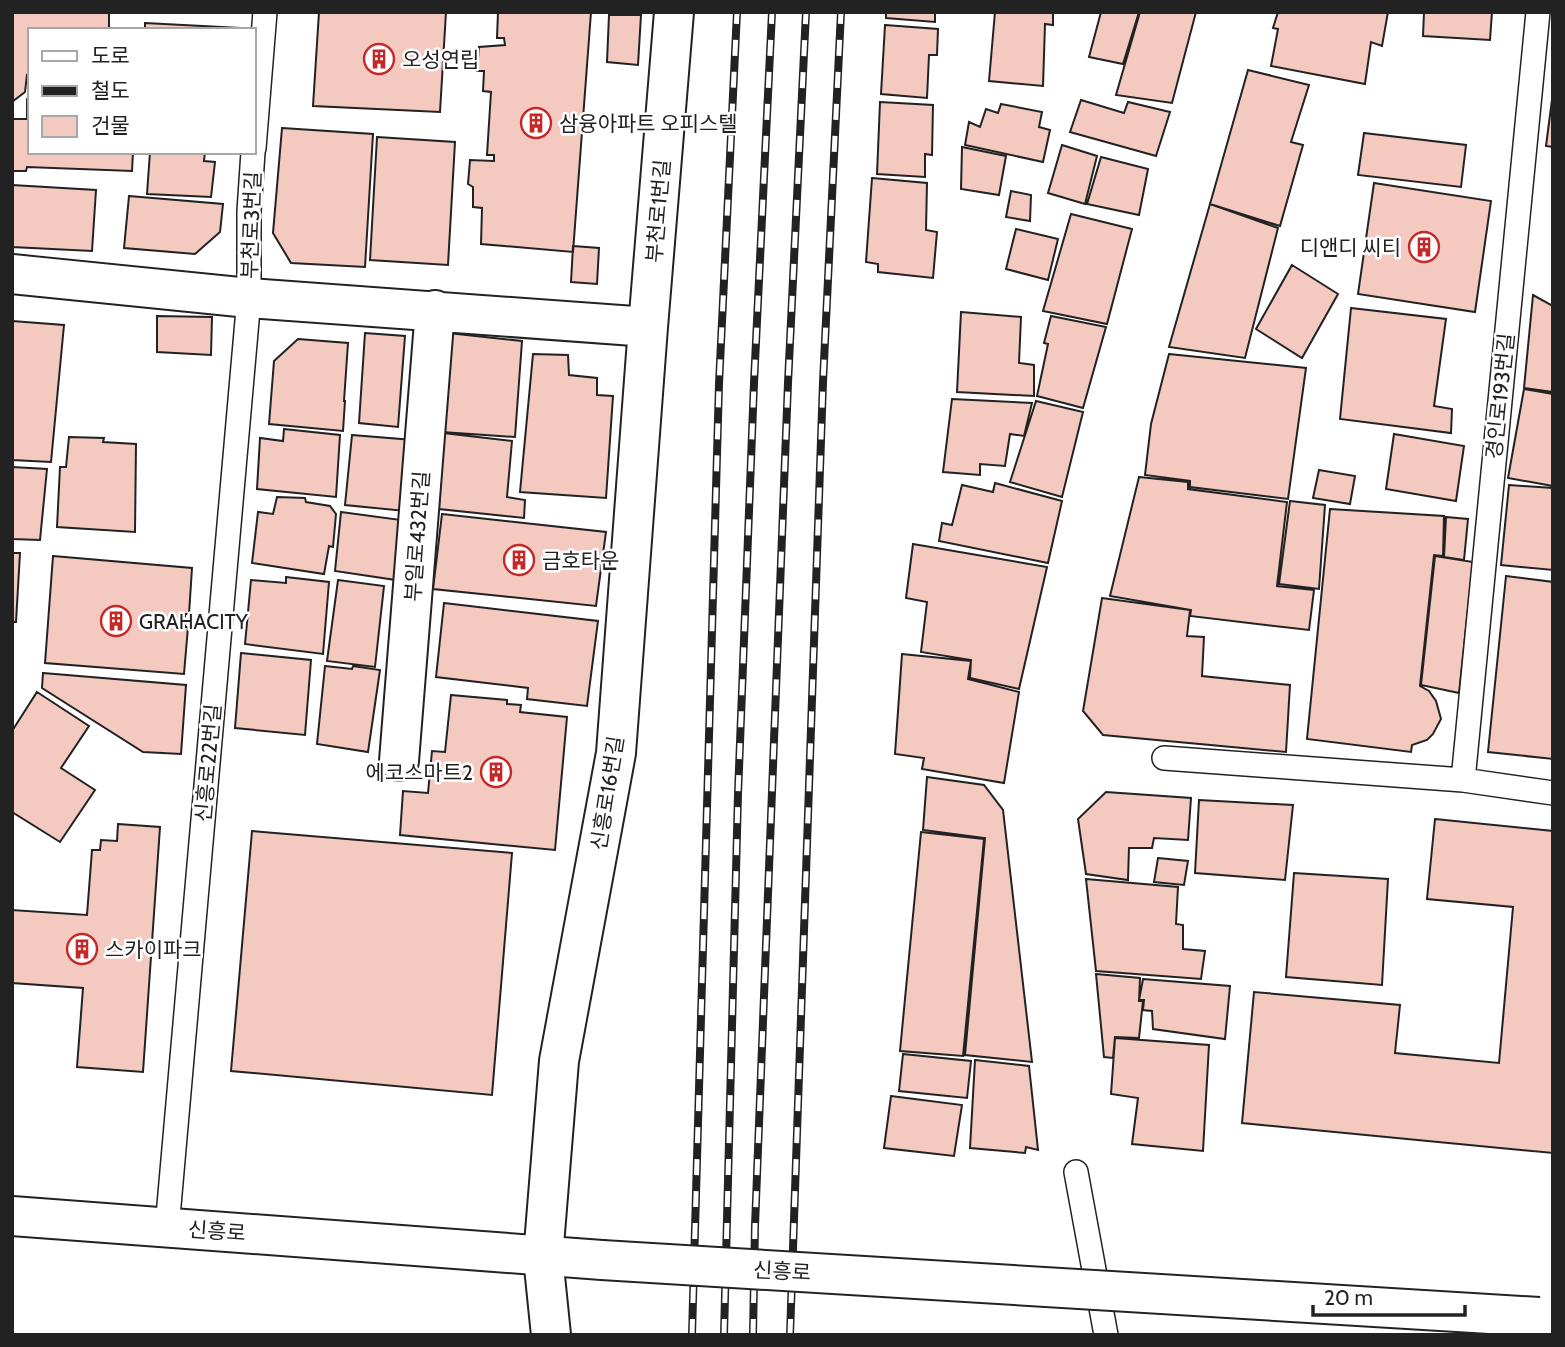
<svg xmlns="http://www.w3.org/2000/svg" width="1565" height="1347" font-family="Cabin,'Noto Sans KR',sans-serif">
<rect width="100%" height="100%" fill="#fff"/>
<path fill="#f3c9c0" stroke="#222" stroke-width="2" d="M12,12H109V30H30V75H27L25,92L12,102Z
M319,12H446L440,112L313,106Z
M498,12H591L573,252L481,244L482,208L473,207V187L468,184L470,160L494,161V155H487L491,92L483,91L484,71H477L479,47L505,45L504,38H497Z
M886,12H935V22L886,18Z
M995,12H1053V25L1045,24L1043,86L989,81Z
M1101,12H1139L1123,64L1089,57Z
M1140,12H1196L1172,103L1116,95Z
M1278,12H1388L1382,46L1371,42L1365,84L1271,66L1278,29L1273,28Z
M1424,12H1492L1490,40L1423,36Z
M609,15H641L638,65L607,62Z
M145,23L240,28V30H145Z
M885,25L938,29L937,55H929L927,98L881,94Z
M1248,70L1309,85L1291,142L1303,145L1280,226L1210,204Z
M1553,92V147L1546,146Z
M30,97V152H133L132,171L27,167L26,171H12V119H27V99Z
M1081,100L1124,113L1128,102L1170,112L1156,156L1070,132Z
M880,102L933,105L932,155L925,154V177L877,174Z
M1001,104L1042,112L1039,127L1050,130L1043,162L965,145L969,122L980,127L986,109L998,113Z
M282,128L373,134L365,267L291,263L273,233Z
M1364,133L1466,145L1461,187L1358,175Z
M377,137L455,142L448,265L370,260Z
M1062,145L1097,156L1085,204L1048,193Z
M962,147L1006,156L999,195L961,189Z
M150,152H205L204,161L215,162L211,197L147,194Z
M1101,157L1148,169L1139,215L1087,204Z
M872,178L927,183L926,230L937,232L933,278L878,272V264L866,262Z
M1374,183L1491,201L1475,312L1358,294Z
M12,185L96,190L92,251L12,247Z
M1011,191L1031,195L1030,221L1006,217Z
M129,196L223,204L220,232L195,254L124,248Z
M1210,204L1278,228L1245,358L1169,347Z
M1071,214L1132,229L1107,324L1043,311Z
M1016,229L1058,239L1048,280L1006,269Z
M573,246L599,248L597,284L571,282Z
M1292,265L1338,294L1302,358L1256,329Z
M1533,295L1553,306V392L1524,388Z
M1351,308L1446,319L1434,406L1452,409L1451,433L1340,419Z
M961,312L1021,317L1019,363L1034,365V396L957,392Z
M157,316L212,317L211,355L157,352Z
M1051,316L1106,327L1083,408L1037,396L1048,344L1044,343Z
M12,321L64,325L51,462L12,460Z
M365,333L405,336L398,427L359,423Z
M448,333L522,341L515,437L442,432Z
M298,339L348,343L344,401H345L343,431L269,424L274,361Z
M533,354L568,355L569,375L597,378V395L613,396L606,498L520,492Z
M1169,354L1306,368L1288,499L1190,487V481L1145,475L1151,424Z
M1524,389L1553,394V486L1508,478Z
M952,399L1032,403L1024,436L1010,434L1005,466L980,464V475L943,472Z
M1036,401L1083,412L1062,497L1010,482Z
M284,429L340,435L336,497L257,489L260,438L283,441Z
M443,433L512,441L507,497L525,500L524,518L439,509Z
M1394,434L1464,446L1456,501L1386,489Z
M352,435L413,440L405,511L345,505Z
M69,437L104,438L103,442L136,444L135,532L57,527L60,467H66Z
M12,467L47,469L40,540L12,539Z
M1319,470L1355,476L1350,504L1313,498Z
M1139,477L1188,482V489L1287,502L1277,586L1314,590L1309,630L1190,616L1191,610L1110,596Z
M995,483L1062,501L1048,563L939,541L942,523L952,525L962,485L993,492Z
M1509,485L1553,488V570L1501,565Z
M277,497L305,498L306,502L330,506L336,514L333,547L329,546L324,574L252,563L258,512L273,514Z
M1290,501L1325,505L1319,589L1279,584Z
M1330,509L1444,516L1443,556L1434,555L1420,686L1429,691L1436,701L1441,719L1433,734L1427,740L1412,745L1411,752L1307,739Z
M341,512L401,520L396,580L335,571Z
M442,514L606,532L596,606L433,589Z
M1446,517L1468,519L1464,560L1444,557Z
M913,544L1047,567L1019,689L970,678L971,660L921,652L927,602L906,598Z
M12,553H20L16,622H12Z
M53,556L192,568L189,614H185V627H188L184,674L45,663Z
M1435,556L1473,562L1459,693L1421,685Z
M1506,576L1553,582V759L1488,752Z
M286,577L329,582L323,654L245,644L251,580L286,583Z
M338,580L384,586L375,667L327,661Z
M1102,598L1190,610L1187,636L1204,637L1202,676L1290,685L1286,752L1103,735L1083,711Z
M444,603L598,621L587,706L527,699L528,688L436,677Z
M241,653L311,660L305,735L235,728Z
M902,654L971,661L968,679L1019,692L1004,783L922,769L924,758L895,754Z
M325,666L352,669L353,666L380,670L368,752L317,744Z
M43,673L186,685L181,754L143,752L42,688Z
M37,692L89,726L61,768L95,790L60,842L12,812V731Z
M451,695L507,700V704L521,705L520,712L567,717L555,850L400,835L403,791L428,793L432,751L445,752Z
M927,777L984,785L1003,810L1032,1062L965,1055L985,838L923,830Z
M1106,792L1191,798L1188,840L1154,838L1152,848H1129L1128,880L1086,874L1078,819Z
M1199,800L1293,805L1285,880L1195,873Z
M1435,819L1553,831V1153L1242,1123L1254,992L1400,1005L1395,1053L1499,1063L1513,907L1427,899Z
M118,824L160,827L143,1072L77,1067L83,988L12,983V910L87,915L92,850H100L101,840L117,841Z
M252,831L512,853L492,1095L231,1071Z
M921,832L984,839L963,1056L900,1051Z
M1158,858L1188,861L1184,885L1154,882Z
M1294,873L1388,879L1382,985L1286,977Z
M1086,879L1178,887L1176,924L1183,925V949L1205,951L1201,979L1096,971Z
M1096,974L1140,978L1139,1001H1143L1139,1038L1115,1037L1113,1058L1104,1057Z
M1143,979L1230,986L1225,1039L1153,1029L1152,1011L1143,1010L1144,1000H1139Z
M1115,1038L1209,1045L1203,1151L1132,1144L1138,1098L1111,1094Z
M903,1054L971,1061L967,1098L899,1091Z
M975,1060L1029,1066L1038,1150L1026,1147L1025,1153L970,1148Z
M891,1096L962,1105L954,1156L884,1148Z"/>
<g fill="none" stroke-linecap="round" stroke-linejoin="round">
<g stroke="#222" stroke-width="26">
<path id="lane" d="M254,148L265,12
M1164,758L1463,780L1553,793
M1463,780L1538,12
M1076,1172L1106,1335
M167,1228L249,298V211L253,152"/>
</g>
<g stroke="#222" stroke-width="42">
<path id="street" d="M12,274L249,298L648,327
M399,761L435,310
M551,1335L543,1257L559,1061L616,753L648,327L674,12"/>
</g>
<g stroke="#222" stroke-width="42">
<path id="primary" d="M12,1216L602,1260"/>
</g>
<use href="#lane" stroke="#fff" stroke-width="23"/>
<use href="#street" stroke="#fff" stroke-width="38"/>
<use href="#primary" stroke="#fff" stroke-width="38"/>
<g stroke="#222" stroke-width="8">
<path id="rail" d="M692,1335L719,384L737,12
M724,1335L738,794L754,383L772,12
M753,1335L755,1226L788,383L806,12
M790,1335L823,382L841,12"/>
</g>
<use href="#rail" stroke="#fff" stroke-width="5" stroke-dasharray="16" stroke-linecap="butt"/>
<g stroke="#222" stroke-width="42" stroke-linecap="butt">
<path id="primary-bridge" d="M602,1260L1539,1317"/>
</g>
<use href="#primary-bridge" stroke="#fff" stroke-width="38"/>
</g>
<defs>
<g id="building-ring" transform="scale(1.575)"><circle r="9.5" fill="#fff" stroke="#c62828" stroke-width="1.5"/><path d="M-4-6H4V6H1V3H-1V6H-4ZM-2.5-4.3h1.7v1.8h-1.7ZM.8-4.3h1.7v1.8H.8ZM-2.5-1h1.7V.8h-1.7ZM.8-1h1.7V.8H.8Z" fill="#c62828"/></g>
</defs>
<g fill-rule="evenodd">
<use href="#building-ring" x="379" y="59"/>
<use href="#building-ring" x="536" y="123"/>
<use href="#building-ring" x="1424" y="247"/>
<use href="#building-ring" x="519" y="560"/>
<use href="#building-ring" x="116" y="621"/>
<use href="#building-ring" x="496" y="772"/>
<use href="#building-ring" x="82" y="949"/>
</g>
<g text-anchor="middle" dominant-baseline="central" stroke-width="5" stroke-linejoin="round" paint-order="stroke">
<g font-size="21" fill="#222" stroke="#fff" text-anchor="start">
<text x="402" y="59">오성연립</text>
<text x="559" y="123">삼융아파트 오피스텔</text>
<text x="1401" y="247" text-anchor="end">디앤디 씨티</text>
<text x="542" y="560">금호타운</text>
<text x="139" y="621">GRAHACITY</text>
<text x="473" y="772" text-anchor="end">에코스마트2</text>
<text x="105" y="949">스카이파크</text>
</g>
<g font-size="21" fill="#222" stroke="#fff">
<text transform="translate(658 211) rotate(-85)">부천로1번길</text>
<text transform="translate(251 225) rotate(-88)">부천로3번길</text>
<text transform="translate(1500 396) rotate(-84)">경인로193번길</text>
<text transform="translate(417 536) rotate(-86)">부일로432번길</text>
<text transform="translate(208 763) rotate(-85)">신흥로22번길</text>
<text transform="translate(607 793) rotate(-81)">신흥로16번길</text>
<text transform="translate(217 1231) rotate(4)">신흥로</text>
<text transform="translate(782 1271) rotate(3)">신흥로</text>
</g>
</g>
<rect width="1565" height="1347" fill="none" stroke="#222222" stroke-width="28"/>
<rect x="28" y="28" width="228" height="126" fill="#ffffff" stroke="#a7a7a7" stroke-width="2"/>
<rect x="42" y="51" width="35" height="10" fill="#ffffff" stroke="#a7a7a7" stroke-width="2"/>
<text x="91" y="63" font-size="21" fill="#222222">도로</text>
<rect x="42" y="86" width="35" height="10" fill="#222222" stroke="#a7a7a7" stroke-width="2"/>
<text x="91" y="98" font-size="21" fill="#222222">철도</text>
<rect x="42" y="116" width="35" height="21" fill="#f3c9c0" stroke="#a7a7a7" stroke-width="2"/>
<text x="91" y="133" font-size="21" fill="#222222">건물</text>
<path d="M1313 1305v10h152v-10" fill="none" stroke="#222222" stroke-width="3.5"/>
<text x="1324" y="1305" font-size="21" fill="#222222" stroke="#ffffff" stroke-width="5" paint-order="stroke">20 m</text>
</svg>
